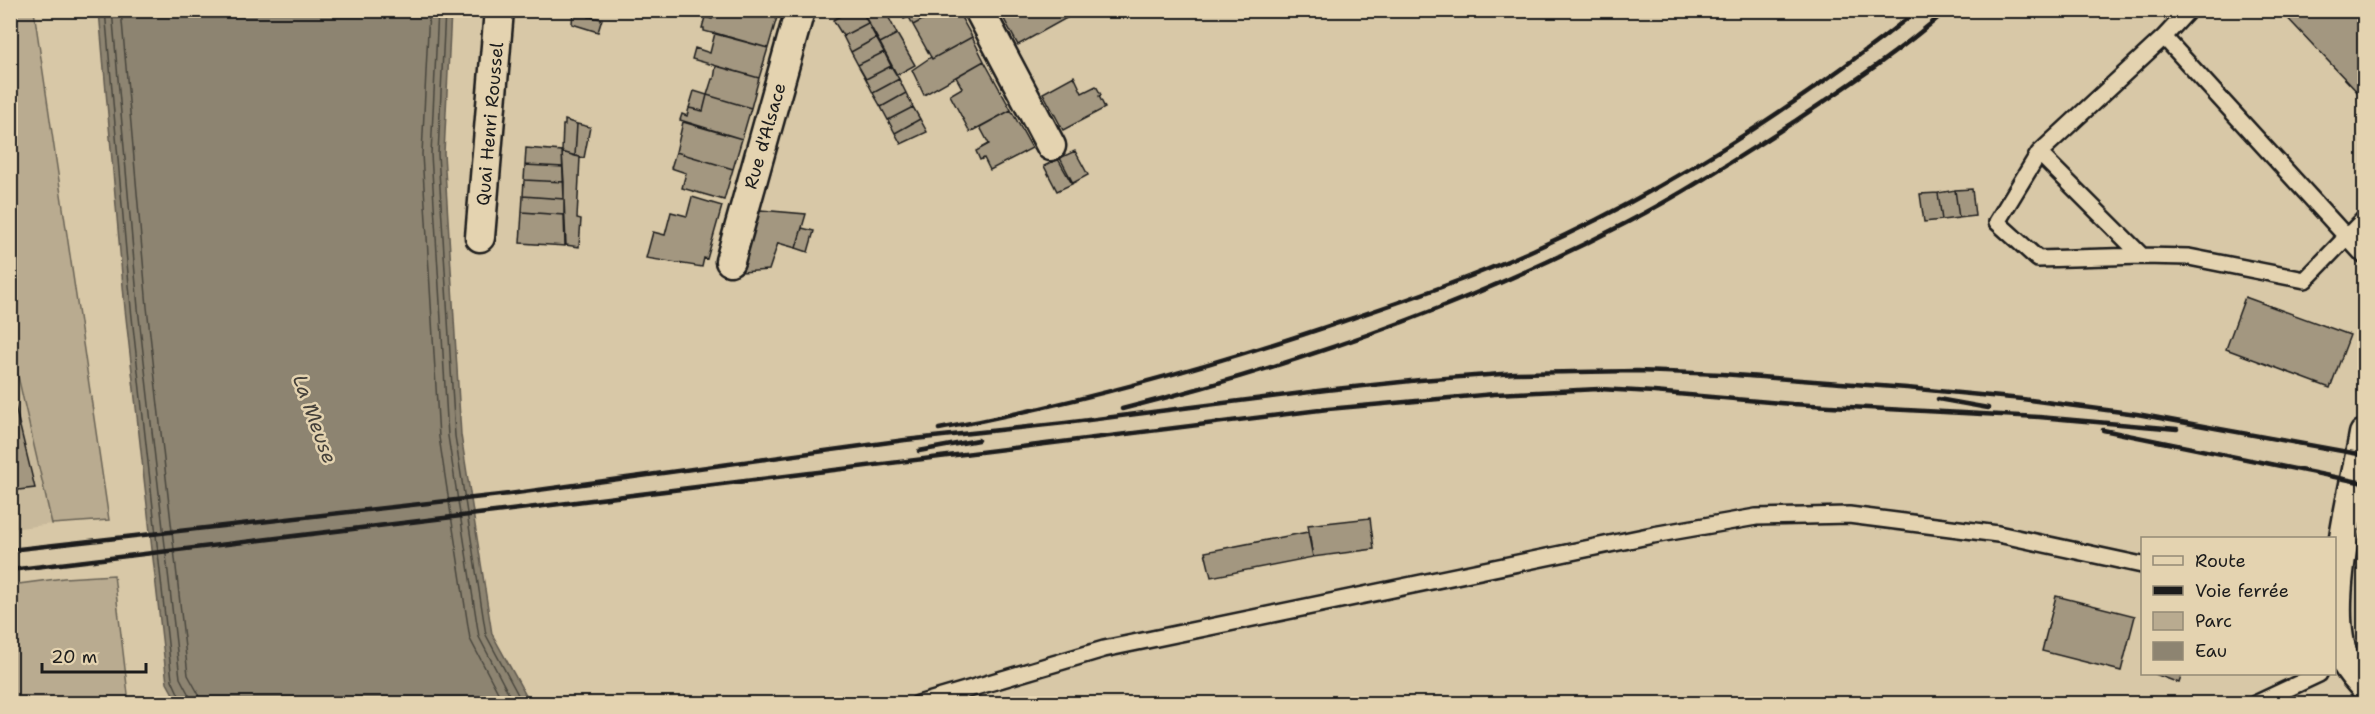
<svg xmlns="http://www.w3.org/2000/svg" width="2375" height="714" font-family="'Shantell Sans',sans-serif">
<rect width="100%" height="100%" fill="#d8c8a7"/>
<filter id="ink" filterUnits="userSpaceOnUse"><feTurbulence type="fractalNoise" baseFrequency=".0167" numOctaves="2"/><feDisplacementMap in="SourceGraphic" scale="12" xChannelSelector="R" yChannelSelector="G"/><feConvolveMatrix kernelMatrix="1 2 1 2 8 2 1 2 1" color-interpolation-filters="sRGB"/></filter>
<g filter="url(#ink)">
<path fill="#c8b99b" d="M10,346L52,524L11,529H10Z"/>
<path fill="#b9ab90" stroke="#6a6456" stroke-width="1.5" d="M10,11H34L109,520L52,524L11,346Z
M114,575L129,703H11V585L64,578Z"/>
<path fill="#8d8471" stroke="#605a4f" stroke-width="1.5" d="M99,11H451L444,153L461,435L492,634L530,703H178L167,683L125,309Z"/>
<g fill="none" stroke-linecap="round" stroke-linejoin="round">
<path stroke="#49463e" stroke-width="1.5" d="M105,10L131,308L172,680L183,704
M112,10L138,308L180,678L190,697L191,704
M121,10L147,307L188,675L198,693L200,704
M429,10L422,154L439,437L470,639L504,704
M438,10L431,154L448,436L479,637L514,704
M445,10L438,154L455,436L486,635L523,704"/>
</g>
<path fill="#a39780" stroke="#1c1c1c" stroke-width="1.5" d="M573,10H591L589,17L602,19L598,32L572,24Z
M714,10H753L777,17L768,48L704,31V28H702L705,17L712,19Z
M851,10H861L868,23L843,36L833,20Z
M885,10L897,34L880,43L862,11Z
M900,10H941L913,25L909,17L904,19Z
M941,10H957L972,37L932,59L913,25Z
M1019,10H1081L1018,45L1004,19Z
M2280,10H2351L2364,25V99Z
M868,23L876,38L851,52L843,36Z
M715,33L768,48L759,78L692,59L695,48L710,53Z
M897,34L915,65L897,75L880,43Z
M972,37L984,61L924,95L912,70L931,57L932,59Z
M876,38L884,52L858,65L851,52Z
M884,52L891,66L866,79L858,65Z
M984,61L1011,110L970,132L950,95L962,88L956,77Z
M716,66L759,78L751,108L707,95L712,79H714Z
M891,66L899,79L873,93L866,79Z
M1074,76L1082,93L1096,86L1101,95L1099,96L1105,108L1063,130L1043,93Z
M899,79L906,93L881,107L873,93Z
M694,91L707,95L703,111L689,108Z
M906,93L913,107L888,120L881,107Z
M707,95L751,108L742,139L680,120L682,114L687,116L689,108L703,111Z
M913,107L920,119L895,133L888,120Z
M1011,110L1032,148L990,170L984,158L980,160L976,151L989,144L980,127Z
M920,119L927,132L901,144L895,133Z
M565,120L577,124L575,156L562,152L563,125H565Z
M683,122L742,139L733,169L676,152Z
M577,124L590,127L584,158L575,156Z
M526,148L562,151L563,167L525,165Z
M1075,151L1088,175L1073,183L1060,158Z
M562,152L580,157L577,218L581,219L579,247L566,245Z
M676,152L733,169L724,200L682,188L686,173L671,168Z
M1058,159L1072,184L1057,191L1044,166Z
M525,165L563,167L564,182L524,180Z
M524,180L564,182V199L523,196Z
M1972,189L1975,216L1959,218L1955,190Z
M1955,190L1959,218L1942,220L1938,193Z
M1938,193L1942,220L1924,222L1920,194Z
M523,196L564,199V215L522,212Z
M692,197L722,206L707,259L704,258L702,267L646,258L653,232L665,235L671,212L687,216Z
M760,210L806,214L796,248L778,243L769,270L742,272Z
M522,212L564,215L565,246L520,243Z
M802,228L814,231L808,252L796,248Z
M2245,297L2350,335L2330,388L2226,349Z
M10,402H14L35,488L10,491Z
M1370,518L1374,549L1313,557L1308,525Z
M1308,532L1313,557L1211,577L1205,552Z
M2056,596L2135,616L2121,671L2042,651Z
M2155,674H2182L2179,683Z
M877,696L879,704H854Z"/>
<g fill="none" stroke-linecap="round" stroke-linejoin="round">
<g stroke="#1c1c1c" stroke-width="20">
<path id="lane" d="M2189,10L2164,37L2364,256
M2039,153L1997,222L2038,259L2142,256L2189,257L2305,280L2364,219
M2142,256L2039,153L2164,37
M918,704L1104,649L1653,535L1756,517L1849,515L1998,534L2142,565
M2255,704L2319,674"/>
</g>
<g stroke="#1c1c1c" stroke-width="33">
<path id="street" d="M979,10L1051,146
M480,237L499,10
M730,261L800,10
M2364,434C2354,492 2322,607 2345,660C2349,670 2357,678 2364,686"/>
</g>
<use href="#lane" stroke="#e4d3b0" stroke-width="15"/>
<use href="#street" stroke="#e4d3b0" stroke-width="28"/>
<path stroke="#1c1c1c" stroke-width="4.5" d="M1938,399L1988,408
M1122,409C1296,365 1467,306 1626,223C1682,194 1736,159 1789,125C1843,89 1898,53 1947,10
M939,429C1076,404 1210,366 1341,322C1406,300 1471,278 1533,250C1672,188 1800,104 1918,10
M2103,430L2364,483
M919,451L978,440
M10,550L509,494L905,440L1065,423L1326,390L1420,380L1515,373L1637,371L1722,374L1907,388L2022,399L2137,414L2364,455
M10,570L511,510L1328,409L1494,394L1599,389L1654,392L1792,404L2039,417L2177,429"/>
</g>
</g>
<g text-anchor="middle" dominant-baseline="central" stroke-width="5" stroke-linejoin="round" paint-order="stroke">
<g font-size="18" fill="#1c1c1c" stroke="#e4d3b0">
<text transform="translate(490 124) rotate(-85)">Quai Henri Roussel</text>
<text transform="translate(765 136) rotate(-74)">Rue d'Alsace</text>
</g>
<g font-size="20" font-style="italic" fill="#44403a" stroke="#e4d3b0">
<text transform="translate(315 419) rotate(70)">La Meuse</text>
</g>
</g>
<rect width="2375" height="714" fill="none" stroke="#e4d3b0" stroke-width="36"/>
<rect x="18" y="18" width="2339" height="678" fill="none" stroke="#1c1c1c" stroke-width="2" filter="url(#ink)"/>
<rect x="2141" y="537" width="195" height="138" fill="#e4d3b0" stroke="#948a75" stroke-width="1.5"/>
<rect x="2153" y="556" width="30" height="9" fill="#e4d3b0" stroke="#948a75" stroke-width="1.5"/>
<text x="2195" y="567" font-size="18" fill="#1c1c1c">Route</text>
<rect x="2153" y="586" width="30" height="9" fill="#1c1c1c" stroke="#948a75" stroke-width="1.5"/>
<text x="2195" y="597" font-size="18" fill="#1c1c1c">Voie ferrée</text>
<rect x="2153" y="612" width="30" height="18" fill="#b9ab90" stroke="#948a75" stroke-width="1.5"/>
<text x="2195" y="627" font-size="18" fill="#1c1c1c">Parc</text>
<rect x="2153" y="642" width="30" height="18" fill="#8d8471" stroke="#948a75" stroke-width="1.5"/>
<text x="2195" y="657" font-size="18" fill="#1c1c1c">Eau</text>
<path d="M42 663v9h104v-9" fill="none" stroke="#1c1c1c" stroke-width="3"/>
<text x="51" y="663" font-size="18" fill="#1c1c1c" stroke="#e4d3b0" stroke-width="4.5" paint-order="stroke">20 m</text>
</svg>
